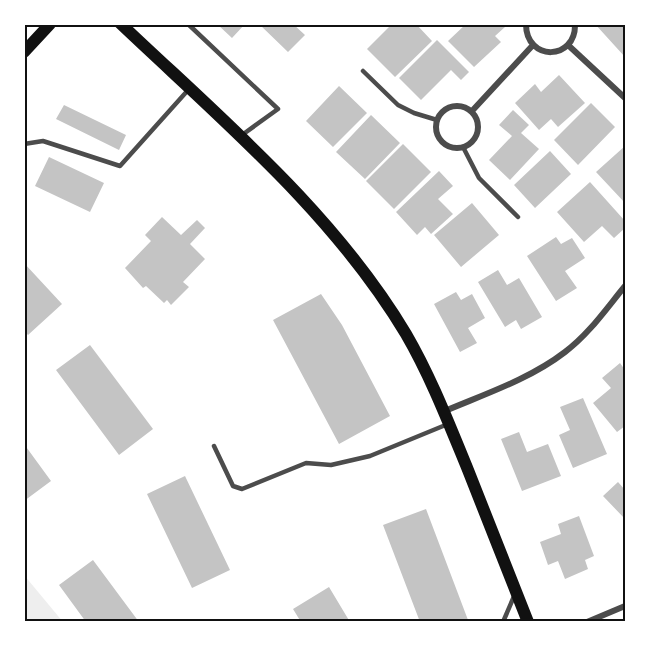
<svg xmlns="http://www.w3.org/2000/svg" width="649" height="646" font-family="'Work Sans',sans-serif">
<rect width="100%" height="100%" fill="#fff"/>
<path fill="#eee" d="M24,575L63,622H24Z"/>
<path fill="#c4c4c4" d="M217,24H245L232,38Z
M259,24H293L305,35L288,52Z
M392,24H416L432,41L395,77L367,49Z
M466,24H502L505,27L495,36L501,42L474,67L448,41Z
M595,24H625V57Z
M437,40L469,72L461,80L451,70L421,100L399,78Z
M559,75L585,103L558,127L551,119L539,130L515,103L535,84L541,92Z
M339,86L367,113L333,147L306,121Z
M591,103L615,127L578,165L554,140Z
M64,105L126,135L119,150L56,119Z
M513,110L529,125L521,133L539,149L510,180L489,160L512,136L499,125Z
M371,115L400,143L365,179L336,152Z
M403,144L431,172L394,209L366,181Z
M625,146V203L596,172Z
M550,151L571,174L535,208L514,185Z
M49,157L104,183L90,212L35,186Z
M439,171L453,186L438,199L453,214L431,234L425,227L417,235L396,212Z
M590,182L625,221V228L614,238L602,226L584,242L557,212Z
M472,203L499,235L461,267L434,235Z
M162,217L181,235L197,220L205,228L190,244L205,259L183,282L189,287L171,305L167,300L164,303L146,286L143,288L125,268L151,241L145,235Z
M556,237L561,244L572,238L585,258L565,271L577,288L556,301L527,256Z
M24,263L62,304L28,335L24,331Z
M498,270L507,285L519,278L542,317L521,329L516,320L505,327L478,282Z
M456,292L461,300L472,294L485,318L468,328L477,343L460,352L434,304Z
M321,294L342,325L390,416L339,444L273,320Z
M90,345L153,429L119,455L56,370Z
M620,363L625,370V426L617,432L593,403L611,388L602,378Z
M583,398L607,454L573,468L559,435L570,430L560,407Z
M519,432L527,452L548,444L561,476L522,491L501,439Z
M24,444L51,481L24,501Z
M185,476L230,570L192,588L147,494Z
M618,482L625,490V519L603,496Z
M426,509L468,620L462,622H420L383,525Z
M579,516L594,556L585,560L588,569L565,579L558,561L548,565L540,542L561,534L558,524Z
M93,560L139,622H86L59,585Z
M329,587L350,622H301L293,609Z"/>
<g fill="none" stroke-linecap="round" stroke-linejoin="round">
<path stroke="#4c4c4c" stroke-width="4.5" d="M188,24L278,109L242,135
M363,71L398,105L414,113L437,120
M24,144L43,141L120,166L189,89
M463,147L479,178L518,217
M214,446L233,486L242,489L306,463L331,465L370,456L448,424
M503,622L515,594"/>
<path stroke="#4c4c4c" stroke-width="6" d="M526,24C526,62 576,61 575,24
M568,45L625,98
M436 127a21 21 0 1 1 42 0a21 21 0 1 1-42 0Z
M472,111L533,45
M445,411C485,394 530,379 565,352C589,334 606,309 625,286
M587,622L625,606"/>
<path stroke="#111" stroke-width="12" d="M121,24C222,120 333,212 406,334C431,377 449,424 468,470C488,521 508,571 528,622
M24,52L50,24"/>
</g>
<rect width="649" height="646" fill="none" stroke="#ffffff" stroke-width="51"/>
<rect x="26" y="26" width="598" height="594" fill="none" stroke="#111" stroke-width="2"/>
</svg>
